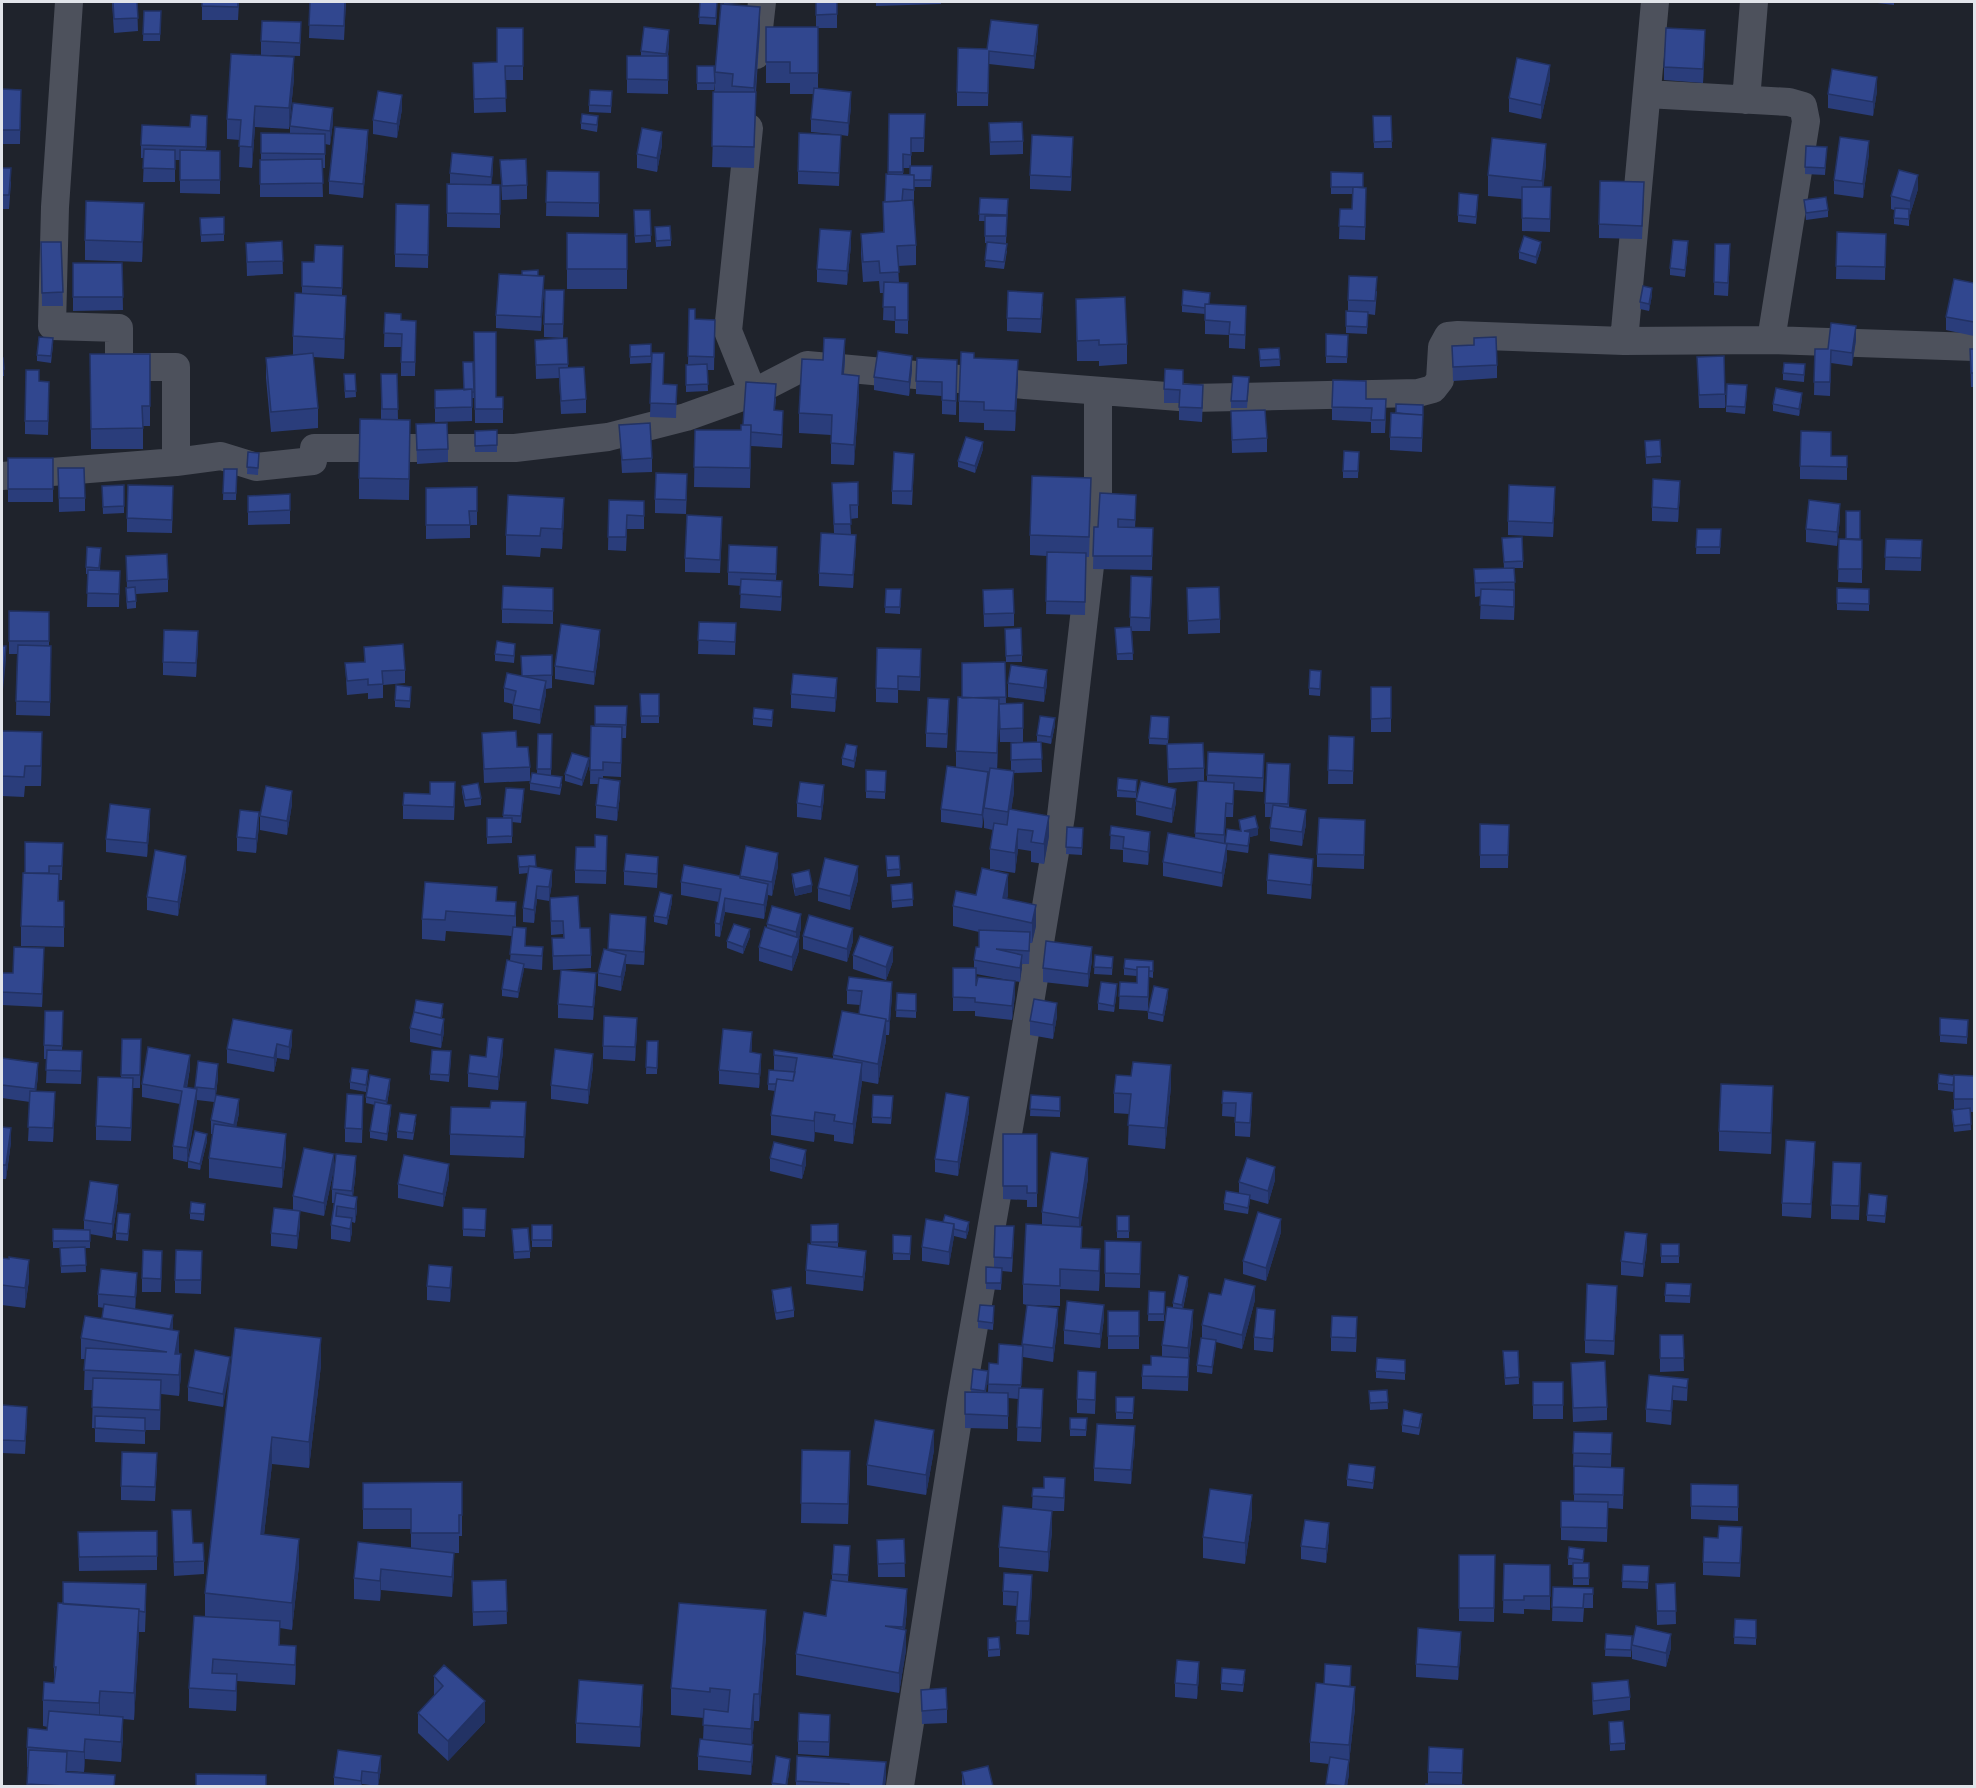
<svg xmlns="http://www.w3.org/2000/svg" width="1976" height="1788" font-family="'Golos Text',sans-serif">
<rect width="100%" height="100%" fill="#1f232c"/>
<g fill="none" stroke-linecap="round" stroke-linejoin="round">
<path stroke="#4d515c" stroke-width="28" d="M69,2L55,207L52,326L119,328V367H176V462
M756,55L762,2
M1647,94L1789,102L1803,106L1806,121L1771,340
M1746,100L1754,2
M749,128L728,331L753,393
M1624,341L1655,2
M2,476L176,462L221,456L256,467L313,461L314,448H515L608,437L686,417L753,393L807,365L1025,385L1192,398L1418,393L1433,389L1440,380L1442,347L1448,336L1458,335L1624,341L1771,340L1974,347
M900,1786L961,1400L1013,1105L1061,816L1098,497V391"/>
</g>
<path fill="#2a3d7b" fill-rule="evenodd" d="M112,2H137L138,31L114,33Z
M239,2L238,20H202V6Z
M310,2H346L344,40L309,38Z
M700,2H720V3L717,2L716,25L699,24Z
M724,2H759L724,4Z
M816,2H837V28H818V89L851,106L848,136L841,135L839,186L798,184V171L832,134L811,132V119L814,94H790V83H766V27H816Z
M876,2H941V4L876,6Z
M1869,2H1894V5Z
M144,11H161L160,41H143Z
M301,22L300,56L261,55V41Z
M523,28V80H505L506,112L474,113L473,63L497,62Z
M760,28L756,92L754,168L712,167L715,72Z
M1038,39L1034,69L989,64L988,106H957V92L987,49Z
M669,44L668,56V94L627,93V56H641V51Z
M1705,44L1703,83L1664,80V67Z
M697,66H714L715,90H697Z
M294,78L289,129L255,127L252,168L239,167L240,140L227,139V119Z
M1550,79L1541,119L1509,112V98Z
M2,89L21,90L20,144H2Z
M612,91L611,113L589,112V105Z
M1877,91L1873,116L1828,108V94Z
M402,109L397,138L373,134V120Z
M889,114H925L924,152H911V166H932L931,187H914V203L916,245V265L898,266L899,283H908V334L895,333V321L883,320L884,293H880L879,281L863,282L861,254V234L883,233V202H885L888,174ZM903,168H910V175L903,174Z
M1373,116H1391L1392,148H1374Z
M333,122L330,145L325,144V168H322L323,197H260V160H261V133L290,134V126Z
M581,123H598L597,132L581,129Z
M989,123L1023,141V154L990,155Z
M207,129L206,151H220V194L180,193V160H175V182H143L144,158H141V145Z
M368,144L363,198L329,194V181Z
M662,145L657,172L637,168V154Z
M1827,147L1825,175L1805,174V167Z
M1073,150L1071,191L1030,189V175Z
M1869,154L1863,198L1834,194V180Z
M500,160L527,185V199L502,200Z
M1546,164L1543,187H1551L1550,232L1522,231V199L1488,196V175Z
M2,168L11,182L9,209H2Z
M493,171L491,184L500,185V228L447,227V184H450V173Z
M547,171L599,172V217L546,216Z
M1331,172L1363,188L1366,202L1365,240L1339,239L1340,209H1352L1353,194H1331Z
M1918,189L1910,215L1909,214V226L1894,224V210L1891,209V196Z
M1644,196L1642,239L1599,238V224Z
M980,198L1008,199L1006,243H998L1007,251L1004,269L985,267L987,243H985V221H979Z
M1804,200L1828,210V217L1806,220Z
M1478,202L1476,224L1458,222V215Z
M650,210L651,242L635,243L634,217Z
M224,217V241L201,242L200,218Z
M429,219L428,268L395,267V254Z
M144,224L142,262L85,260V240Z
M655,227L671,240V246L656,247Z
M1837,232L1886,234L1885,280L1836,279Z
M567,233L627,234V289H567Z
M282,241L283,274L247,276L246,243Z
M41,242H61L63,306H42Z
M1715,244L1730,258L1728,296L1714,295Z
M851,245L847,285L817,282V269Z
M343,246L342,295L346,316L344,359L313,357L318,408V428L271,432L266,378V358L293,355V336L302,294V262H314Z
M1688,248L1685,277L1670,275V268Z
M1541,249L1536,264L1519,259V252Z
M73,263H122L123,310L73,311Z
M538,276L544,290L541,331L496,328V315Z
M1974,283V336L1946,330V317Z
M1377,291L1375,315L1368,314L1367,334L1346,333V311L1348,312V300Z
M1652,295L1649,311L1640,309V302Z
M1076,299L1127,344V364L1099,366V361H1077Z
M564,304L563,338L544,337V324Z
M1210,304L1246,319L1245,349L1229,348V335L1205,334V314L1182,312V305Z
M1043,306L1041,333L1007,331V318Z
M689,309L695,319L715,320L714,370H707L708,391L686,392V365H688Z
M385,313L401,320L416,335L415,376H401V347H384Z
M474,332L496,397H503V423H475Z
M1326,334L1348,335L1347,363H1326Z
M567,338L568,368L586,399V413L561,414L559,378L536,379L535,340Z
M1856,340L1852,366L1831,363L1830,396L1814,395L1815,349H1828Z
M651,344V363L630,364V345Z
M53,345L51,363L37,361V355Z
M1452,346L1497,365V378L1453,381Z
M1279,348L1280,366L1260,367L1259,349Z
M1970,349H1974V387H1971Z
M652,353L663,385H677L676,418L650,417Z
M90,354H150V426H143V449H91Z
M1697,357L1725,394V408H1699Z
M2,358H3L4,376H2Z
M845,359L844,374L859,396L854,465L831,464V435L799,433V413L823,360Z
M473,362L474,398H472V421L435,422V390H464Z
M1805,364L1804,382L1783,380V373Z
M912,370L909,396L874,390V377Z
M957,373L956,415L942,414V396L916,394V381Z
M344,374H355L356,397L345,398Z
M381,374H397L398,420L410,440L409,500L359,499V478L381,420Z
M1018,380L1015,431L984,430V423L959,422V401Z
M39,381L49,395L48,435L25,434V421Z
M1183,384L1203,399L1202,422L1179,420V403H1164V389Z
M1249,384L1247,408H1231V401Z
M1747,392L1745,414L1726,412V406Z
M776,398L775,410L783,424L782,448L751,446L750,488L694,487L695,430H741L743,425Z
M1366,399L1386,413L1385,433H1371V422L1332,420V407Z
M1802,399L1799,416L1773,411V404Z
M1423,405L1422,452L1390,450V437L1396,413Z
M1231,411L1267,438V452L1232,453Z
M416,424L448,449V462L417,464Z
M619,425L652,458V472L622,473Z
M497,430V452H475V431Z
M1660,440L1661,463L1646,464L1645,441Z
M983,449L975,473L958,467V461Z
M248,452L259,453L258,475L247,474Z
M1359,452L1358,478H1343V471Z
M1847,456V480L1800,479V466Z
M8,458H53V502H8Z
M914,467L912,505L892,504V491Z
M58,468L85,498V511L59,512Z
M224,469H237L236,500H223Z
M858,482V518L850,519L851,534L856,548L853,588L819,586V573L834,533L832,483Z
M124,485V513L103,514L102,486Z
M477,487V525H470V538L426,539V488Z
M687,488L686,514L655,513V499Z
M290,494V524L248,525V496Z
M1680,494L1678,522L1652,521V507Z
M1091,498L1089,557H1086L1085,615L1046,614L1047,556L1030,555V535Z
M173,500L172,533L127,532V518Z
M609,500L644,501V529H627L626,551L608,550Z
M1555,501L1553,537L1508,535V521Z
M1136,509L1135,528H1153L1152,570L1093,569L1094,527H1098Z
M564,518L562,549L541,548L540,557L506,555V535Z
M1840,518L1837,546L1806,542V529Z
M1697,529H1721L1720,554H1696Z
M722,530L720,573L685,572V558Z
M1502,538L1523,561V568H1514L1515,595L1514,620L1480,619L1481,596L1475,597L1474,569L1504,568Z
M1839,539L1862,540V583L1838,582Z
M1886,539L1922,540L1921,571L1885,570Z
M101,548L100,570L120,571L119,607H87L88,574H86V567Z
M126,556L168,579V592L136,594V608L127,609L126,595V588H127Z
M777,561L776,581L782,595L781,611L740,608L741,586L728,585V572Z
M1131,576L1152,591L1150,631H1132L1133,660H1117L1115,628L1130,627Z
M553,588V624L502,623V609Z
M1187,588L1220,619V633L1188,634Z
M1837,588L1869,589V611L1837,610Z
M886,589H901L900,614L885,613Z
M983,590L1014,613V626L984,627Z
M49,612V646H51L50,716L16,715L17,654H9V641Z
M699,622L736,623L735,655L698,654Z
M1005,629L1022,655V662H1006Z
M600,643L594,685L555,679V666Z
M198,645L196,677L163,675V662Z
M364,647L405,670V683L383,685V698L368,699V693L347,695L345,663L364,662Z
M515,651L514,663L495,661V654Z
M552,655V688L546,689V694L540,724L513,719V704L504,702V688Z
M1005,662L1006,704L1023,728V742H1000L999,717L997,769L1011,771V743L1037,742V735L1055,725L1051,744L1041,742L1042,772L1014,773V792L1011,810L1049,836L1044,864L1031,862V851L1018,849L1015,873L990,869V849L993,830L984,828V816L982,828L941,822V809L956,767V751L962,697Z
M921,663L920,691L898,690V703L876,702V688Z
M1321,678L1320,696L1309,695V688Z
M1008,683L1047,684L1044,702L1008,697Z
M1371,687H1391V732H1371Z
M837,692L835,712L791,708V694Z
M411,694L410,708L395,707V700Z
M640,694H659V723H641Z
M595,706H627L626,738H622L621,777L603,776V779L620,795L617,821L596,818V805L599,784H590L591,726H595Z
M949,713L947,748L926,747V733Z
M773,716L772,727L753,725V718Z
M1169,717L1168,744L1204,768V781H1207V775L1264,768L1263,792L1234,790L1233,817H1226L1224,844H1225L1240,831L1239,820L1258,835L1250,837L1248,853L1227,850V858L1222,887L1163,876V862L1195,838L1198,781L1168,783L1167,745L1149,744V738Z
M2,731L42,753L41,786H25L24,797L2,796Z
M482,733L517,747L530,767V781L484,783Z
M538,734H552L551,776L562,784L560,795L530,790V783L537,773Z
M1329,736L1354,737L1353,784H1328Z
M857,753L854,768L842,765V758Z
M589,765L582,786L565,781V774Z
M866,770L886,771L885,799L866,798Z
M1290,778L1289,808L1306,824L1302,846L1270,841V828L1271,817H1265V803Z
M462,786L481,798V805L465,807L462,792Z
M1137,787L1136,798L1117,797V790Z
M506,788L524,796L521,823L512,822V843L487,844V818H503Z
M430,794L455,796L454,820L403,819V805Z
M824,799L821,820L797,817V803Z
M1136,801L1176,802L1172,823L1136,815Z
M292,804L287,835L260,830V816Z
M1365,820L1364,869L1317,867V854Z
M150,823L147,857L106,852V839Z
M1480,824L1509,825L1508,868H1480Z
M259,826L256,853L237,851V837Z
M1111,826L1150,845L1148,865L1123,862V850L1110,849Z
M1067,827L1083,828L1082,855L1066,854Z
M63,843L62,880H59V901H64V947L21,946V926L25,873Z
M607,850L606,884L575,883V870Z
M535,855L536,867L552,883L549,901L537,899L534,923L523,922V908L528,873L519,874L518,856Z
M886,856H899L900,876L887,877Z
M778,866L772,896L768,895L764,919L725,912L720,937L715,936V923L719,902L681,895V882L740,876Z
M186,869L178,916L147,910V897Z
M658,870L657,888L624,885V871Z
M1313,872L1311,899L1267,894V880Z
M792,874L812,892L795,896L792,881Z
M858,880L850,910L818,901V888Z
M425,882L497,901L516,902V927L526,946L543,947L542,970L524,968L518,998L502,996V989L510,961L512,936L446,931L445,941L422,939V919Z
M912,883L913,906L892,908L891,885Z
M1008,894L1007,899L1036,926L1032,943H1030L1029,964H1022L1020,982L976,974V984L1015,995L1012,1020L975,1016V1011H953V968H974V960L979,947V932L953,926V906L976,895Z
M550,898L580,928L591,955V968L553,970L552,938H563V934L551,935Z
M672,902L667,925L654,922V916Z
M610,914L646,930L644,965L626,964V968L621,991L598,986V973L608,950Z
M767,924L801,927L799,938V951L792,971L759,961V947L767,928Z
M750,936L743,954L727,948V941Z
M803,936L853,941L847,962L803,949Z
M853,955L893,961L886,980L853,969Z
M1095,955L1113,957L1112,975L1094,974Z
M1092,960L1088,987L1043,982V968Z
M1153,961V978L1149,977L1148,1011L1119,1009L1120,982L1137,983V976L1124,975V968Z
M44,962L42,1007L2,1005V973H13Z
M596,986L593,1020L558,1018V1004Z
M847,990L892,995L889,1035H886V1040L878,1084L862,1081L853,1144L834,1141V1135L815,1132L814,1142L771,1135V1115L775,1091L768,1090V1084L774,1071V1055L833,1059V1055L859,1014L860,1005L847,1004Z
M1117,991L1114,1012L1098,1010V1003Z
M897,993L916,994V1018L896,1017Z
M1168,996L1163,1022L1148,1019V1012Z
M63,1011L62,1051L82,1065L81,1084L46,1083L47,1059H44V1045Z
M443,1011L442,1018L444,1032L441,1048L410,1042V1028Z
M1057,1016L1053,1039L1030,1035V1021Z
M1940,1018L1968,1020L1967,1044L1940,1042Z
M233,1019L292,1044L289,1060L277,1058L274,1072L227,1063V1049Z
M637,1032L635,1061L603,1059V1046Z
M122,1039H141L140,1088H133L131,1141L96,1140V1126L121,1077Z
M647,1041H658L657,1074H646Z
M752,1046L751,1053L761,1067L759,1088L719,1084V1070Z
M503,1052L498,1090L468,1087V1073Z
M2,1058L38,1076L36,1091L55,1106L53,1142L28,1141L30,1102L2,1098Z
M451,1058L449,1082L430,1080V1074Z
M198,1061L218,1077L216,1095L239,1113L236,1127L286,1155L282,1188L209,1178V1158L213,1134H211V1120L214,1102L197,1100L187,1162L173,1159V1146L180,1104L142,1097V1084L190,1068L187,1088L195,1089Z
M593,1067L588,1104L551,1099V1085Z
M1954,1076H1974V1112H1970L1971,1130L1954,1132L1952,1117V1110H1954V1087L1953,1092L1938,1090V1083Z
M368,1077L366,1092L350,1089V1082Z
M390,1086L387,1104L391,1111L387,1141L370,1138V1131L375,1105L366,1103V1097Z
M1171,1086L1165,1149L1128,1145L1129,1114L1114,1113V1093Z
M1223,1091L1252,1106L1250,1137L1235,1136V1117L1222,1116Z
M1031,1095L1060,1097V1117L1030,1116Z
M893,1102L891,1124L872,1123V1117Z
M1773,1106L1771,1154L1719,1151V1131Z
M363,1109L362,1143L345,1142V1128Z
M969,1111L958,1176L935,1172V1159Z
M416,1122L413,1140L397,1138V1131Z
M526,1123L524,1158L450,1155V1134Z
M2,1127L11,1142L6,1179H2Z
M1003,1134H1037V1207H1027V1200L1003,1199Z
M207,1141L200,1170L188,1168V1161Z
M1815,1156L1811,1218L1782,1216V1203Z
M770,1158L806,1164L802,1179L770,1171Z
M334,1168L324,1216L300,1211V1225L297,1249L271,1246V1233L293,1210V1196Z
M356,1170L353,1196L357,1210L355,1223L352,1222V1232L350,1242L331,1239V1225L334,1203H332V1189Z
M1861,1177L1859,1220L1831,1219V1205Z
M449,1178L443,1207L398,1198V1184Z
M1088,1178L1080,1227L1082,1248L1100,1269L1099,1291L1060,1289V1306L1028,1305L1058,1322L1053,1362L1023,1357L1021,1388L1043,1402L1041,1442L1017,1441L1018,1399L1008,1398V1429L965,1428V1392H971V1389L988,1371L986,1392H988L989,1363L998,1364L1022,1346L1027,1305L1023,1304V1284L1042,1225V1212Z
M1275,1180L1268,1204L1250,1199L1248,1214L1224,1210V1203L1239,1193V1182Z
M118,1199L112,1238L90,1234V1248H85L86,1272L61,1273L60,1248H53V1229L84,1230V1220Z
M1887,1203L1885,1223L1867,1221V1215Z
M463,1208L486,1209L485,1237L463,1236Z
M205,1211L204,1221L190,1219V1213Z
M1117,1216H1129V1238H1117Z
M926,1219L969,1229L966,1239L954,1236L949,1265L922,1261V1247Z
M130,1221L128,1241L116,1240V1233Z
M838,1224V1248L866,1265L863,1291L806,1284V1270L811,1245V1225Z
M532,1225H552V1247H532Z
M512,1229L530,1251V1258L514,1259Z
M1281,1232L1266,1281L1243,1274V1261Z
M893,1235L911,1236L910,1260H893Z
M1014,1240L1012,1272L1002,1271L1001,1290L986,1289V1267L994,1268V1257Z
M1105,1241L1141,1242L1140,1288L1105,1287Z
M1661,1244H1679V1263H1661Z
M1647,1248L1643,1277L1621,1275V1261Z
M202,1251L201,1294L175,1293V1280Z
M2,1258L29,1280L25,1308L2,1305V1309Z
M162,1265L161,1292H142V1278Z
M452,1280L450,1302L427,1300V1286Z
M1188,1284L1183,1309L1193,1324L1189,1358L1188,1391L1142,1389V1376L1151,1365L1162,1357V1345L1173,1308V1303Z
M1691,1284L1690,1303L1665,1302V1295Z
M137,1286L135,1309L173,1330L179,1351L181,1374L179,1396L161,1394L160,1430H145V1444L95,1442V1428H92L93,1390H84L85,1359H81V1338L102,1318L104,1308L98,1307V1294Z
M772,1290L794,1310V1317L776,1320L772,1297Z
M1149,1291L1165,1292L1164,1321H1148Z
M1221,1295L1255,1300L1242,1349L1216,1342L1212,1374L1197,1372V1365L1202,1338V1325Z
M1617,1299L1614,1355L1585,1353V1340Z
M1108,1311H1139V1349H1108Z
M994,1313L993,1330L978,1328V1321Z
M1104,1318L1100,1348L1064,1344V1330Z
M1275,1323L1273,1352L1254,1350V1337Z
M235,1328L321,1365L309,1468L272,1464L264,1535L299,1565L292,1630L280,1628V1645L296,1667L295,1685L237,1681L236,1711L189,1708V1688L205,1617V1593Z
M1357,1331L1356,1352L1331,1351V1337Z
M1660,1335H1683L1684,1371L1660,1372Z
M1503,1351H1518L1519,1384L1505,1385Z
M230,1357L223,1407L188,1401V1387Z
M1571,1363L1607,1407V1420L1573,1422Z
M1405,1367V1380L1376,1378V1371Z
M1649,1375L1688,1379L1687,1401L1673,1400L1671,1425L1646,1422V1409Z
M1533,1382H1563V1419H1533Z
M1096,1386L1095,1414L1077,1413V1399Z
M1387,1390L1388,1409L1370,1410L1369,1391Z
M1116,1397H1134L1133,1419H1116Z
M2,1405L27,1420L25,1454L2,1453Z
M1070,1418H1087L1086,1436H1070Z
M1422,1420L1419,1435L1402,1432V1425Z
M1574,1432L1612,1433L1611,1467L1624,1468L1623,1509L1608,1508L1607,1542L1561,1540V1501H1574V1467H1573Z
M1135,1440L1131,1484L1094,1481V1468Z
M802,1450L850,1471L848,1524L801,1523Z
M934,1450L926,1495L867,1485V1465Z
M157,1467L155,1501L121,1500V1486Z
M1375,1474L1373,1489L1347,1486V1479Z
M462,1482V1536H459V1553H454V1573L452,1597L381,1590L380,1601L354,1599V1578L411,1548V1529H363V1483Z
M1691,1484L1738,1485V1521L1691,1519Z
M1033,1488L1065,1491L1064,1511H1048L1052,1531L1048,1572L999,1567V1547L1032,1509Z
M172,1510L204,1561V1574L174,1576Z
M1252,1516L1245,1564L1203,1558V1537Z
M157,1531V1570L79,1571L78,1532Z
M1329,1537L1326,1563L1301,1559V1546Z
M1718,1538L1742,1540L1740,1577L1703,1575V1562Z
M904,1539L905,1577H878L877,1540Z
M850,1546L848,1582L907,1609L905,1630L906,1650L899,1693L796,1675V1654L826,1616L832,1580V1574Z
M1459,1555H1495L1494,1622L1459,1621Z
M1584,1556L1583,1563H1589V1585H1573V1565H1568V1558Z
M1504,1564L1550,1565V1610L1524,1609V1614L1503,1613Z
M1623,1565L1649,1566L1648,1589L1622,1588Z
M506,1580L507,1624L473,1626L472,1581Z
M1675,1583L1676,1624L1657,1625L1656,1584Z
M1553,1587L1593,1588V1608H1584L1583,1622L1552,1621Z
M1032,1589L1029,1635L1016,1634L1017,1606L1003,1605V1591Z
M146,1605L145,1632H139L134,1720L123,1719V1737L121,1762L85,1759L84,1772L67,1771V1772L115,1786H27L28,1767H27V1747L47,1730L48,1727L43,1726V1700L54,1683V1667Z
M1735,1619L1756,1620V1645L1734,1644Z
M1606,1634L1632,1636L1631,1657L1605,1656Z
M766,1637L759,1721H754L752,1745L753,1758L751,1775L698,1770V1756L703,1740L704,1718L671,1715V1688Z
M988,1638L1000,1649V1656L988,1657Z
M1461,1645L1458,1680L1416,1677V1664Z
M1632,1645L1671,1648L1666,1667L1632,1659Z
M434,1676L485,1722L448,1761L418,1733V1713L434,1696Z
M1199,1676L1197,1699L1175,1697V1683Z
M1245,1677L1243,1692L1221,1690V1683Z
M1592,1683L1630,1697V1710L1593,1715L1592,1697Z
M1351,1687L1355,1708L1349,1763V1774L1347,1786H1326L1329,1764L1310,1762V1742Z
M921,1690L947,1709V1723L922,1724Z
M643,1705L640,1747L576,1743V1723Z
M1609,1722L1625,1743V1750L1610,1751Z
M830,1728L829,1756L798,1754V1741Z
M338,1750L381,1769L378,1786L362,1784V1786H334V1777Z
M1463,1762L1462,1785L1428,1784V1772Z
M790,1766L787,1786H772V1783Z
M962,1772L993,1786H962Z
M886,1775L885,1786H796V1781Z"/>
<path fill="#223264" d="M760,7V28L754,108V88Z
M1038,25V39L1034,69V56Z
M669,30V44L666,67V54Z
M1705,30V44L1703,83V69Z
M294,57V78L289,129V108Z
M1550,65V79L1541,119V105Z
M1877,77V91L1873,116V102Z
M851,92V106L848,136V123Z
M402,95V109L397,138V124Z
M255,106V127L252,168V147Z
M333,108V122L330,145V131Z
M368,130V144L363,198V184Z
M662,132V145L657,172V158Z
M1869,141V154L1863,198V184Z
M1546,144V164L1542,202V181Z
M493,157V171L491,191V177Z
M1918,175V189L1910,215V201Z
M144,203V224L142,262V242Z
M851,231V245L847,285V271Z
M1541,242V249L1536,264V257Z
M544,276V290L541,331V317Z
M1652,288V295L1649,311V304Z
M346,296V316L344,359V339Z
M1856,326V340L1852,366V353Z
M845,339V359L842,395V374Z
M912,356V370L909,396V382Z
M1018,360V380L1015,431V411Z
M859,376V396L854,465V445Z
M1802,393V399L1799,416V409Z
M783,411V424L782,448V435Z
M983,442V449L975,473V466Z
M1680,481V494L1678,522V509Z
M1555,487V501L1553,537V523Z
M564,498V518L562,549V529Z
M1840,504V518L1837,546V532Z
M856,535V548L853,588V575Z
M600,630V643L594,685V672Z
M198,631V645L196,677V663Z
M6,646V660L2,700V687Z
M1047,670V684L1044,702V688Z
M837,678V692L835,712V698Z
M546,681V694L540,724V710Z
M999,699V719L997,773V753Z
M1055,718V725L1051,744V737Z
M42,732V753L41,786V766Z
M857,746V753L854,768V761Z
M589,758V765L582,786V780Z
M1014,771V792L1008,832V812Z
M988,772V785L984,808L982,828V815Z
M620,781V795L617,821V808Z
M824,785V799L821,820V807Z
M1176,789V802L1172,823V809Z
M292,791V804L287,835V821Z
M1226,803V817L1224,848V835Z
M150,809V823L147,857V843Z
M1306,810V824L1302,846V832Z
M259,812V826L256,853V839Z
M1049,816V836L1044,864V844Z
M1258,828V835L1250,837L1248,853V846L1244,831Z
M1018,829V849L1015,873V853Z
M1150,832V845L1148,865V852Z
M1227,844V858L1222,887V873Z
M778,853V866L772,896V882Z
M186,856V869L178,916V902Z
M1313,859V872L1311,899V885Z
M858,866V880L850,910V896Z
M552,870V883L549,901V887Z
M1008,874V894L1003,918V898Z
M768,884V897L764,919V905Z
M812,885V892L795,896V889Z
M537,886V899L534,923V910Z
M672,895V902L667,925V918Z
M725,898V912L720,937V924Z
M1036,905V926L1032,943V923Z
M801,914V927L799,938V951L792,971V957L796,944V932Z
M646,917V930L644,965V952Z
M853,928V941L847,962V949Z
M750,929V936L743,954V947Z
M893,947V961L886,980V967Z
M1092,947V960L1088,987V974Z
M44,948V962L42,1007V994Z
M626,955V968L621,991V977Z
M1022,955V968L1020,982V968Z
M524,964V970L518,998V992Z
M596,973V986L593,1020V1007Z
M1015,981V995L1012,1020V1006Z
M892,982V995L889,1035V1021Z
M1117,984V991L1114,1012V1006Z
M1168,989V996L1163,1022V1015Z
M1057,1003V1016L1053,1039V1025Z
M637,1018V1032L635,1061V1047Z
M444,1019V1032L441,1048V1035Z
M886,1019V1040L878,1084V1064Z
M292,1030V1044L289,1060V1047Z
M752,1032V1046L750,1066V1052Z
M503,1039V1052L498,1090V1077Z
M277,1044V1058L274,1072V1058Z
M593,1054V1067L588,1104V1090Z
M761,1054V1067L759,1088V1074Z
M190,1055V1068L184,1101V1087Z
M38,1063V1076L35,1102V1089Z
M862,1063V1083L853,1144V1124Z
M218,1064V1077L215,1102V1089Z
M1171,1065V1086L1165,1149V1128Z
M390,1079V1086L386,1108V1101Z
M1773,1086V1106L1771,1154V1133Z
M197,1089V1103L187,1162V1148Z
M55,1092V1106L53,1142V1128Z
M969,1097V1111L958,1176V1162Z
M239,1099V1113L234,1138V1125Z
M526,1102V1123L524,1158V1137Z
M391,1105V1111L387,1141V1134Z
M815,1112V1132L814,1142V1121Z
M11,1128V1142L6,1179V1165Z
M207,1134V1141L200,1170V1164Z
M286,1134V1155L282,1188V1168Z
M1815,1142V1156L1811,1218V1204Z
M806,1150V1164L802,1179V1166Z
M334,1154V1168L324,1216V1203Z
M356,1156V1170L352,1205V1191Z
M1088,1158V1178L1079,1238V1218Z
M449,1164V1178L443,1207V1194Z
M1275,1167V1180L1268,1204V1191Z
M118,1185V1199L112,1238V1224Z
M357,1197V1210L355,1223V1209Z
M300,1211V1225L297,1249V1236Z
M352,1218V1232L350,1242V1229Z
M1281,1219V1232L1266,1281V1268Z
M969,1222V1229L966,1239V1232Z
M954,1224V1237L949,1265V1252Z
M1647,1234V1248L1643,1277V1264Z
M1100,1249V1269L1099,1291V1271Z
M866,1251V1265L863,1291V1277Z
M29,1260V1280L25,1308V1288Z
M452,1267V1280L450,1302V1288Z
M137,1273V1286L135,1311V1297Z
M1188,1277V1284L1182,1312V1305Z
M1255,1286V1300L1242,1349V1335Z
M1617,1286V1299L1614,1355V1341Z
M1104,1305V1318L1100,1348V1334Z
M1058,1308V1322L1053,1362V1348Z
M1193,1310V1324L1188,1362V1348Z
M1275,1310V1323L1273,1352V1339Z
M173,1315V1328L170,1345V1331Z
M179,1331V1351L175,1374V1354Z
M321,1338V1365L309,1468V1442Z
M1216,1340V1347L1212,1374V1367Z
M181,1354V1374L179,1396V1375Z
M230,1357V1370L223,1407V1394Z
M1673,1386V1400L1671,1425V1411Z
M1135,1426V1440L1131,1484V1470Z
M934,1430V1450L926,1495V1475Z
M272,1437V1464L261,1561V1534Z
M1252,1495V1516L1245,1564V1543Z
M1052,1511V1531L1048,1572V1552Z
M1329,1523V1537L1326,1563V1549Z
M299,1539V1565L292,1630V1603Z
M454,1553V1573L452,1597V1577Z
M381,1569V1590L380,1601V1581Z
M1032,1575V1589L1029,1635V1621Z
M907,1589V1609L903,1647V1627Z
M139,1609V1636L134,1720V1693Z
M766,1610V1637L759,1721V1694Z
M906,1630V1650L899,1693V1673Z
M1461,1632V1645L1458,1680V1667Z
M1671,1634V1648L1666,1667V1653Z
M296,1646V1667L295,1685V1665Z
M1199,1662V1676L1197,1699V1685Z
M237,1674V1695L236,1711V1691Z
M643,1685V1705L640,1747V1727Z
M1355,1687V1708L1349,1763V1774L1347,1786H1345L1349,1762V1745Z
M100,1691V1718L99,1730V1703Z
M754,1694V1721L751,1756V1729Z
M485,1701V1722L448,1761V1741Z
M123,1717V1737L121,1762V1742Z
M85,1739V1759L84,1772V1752Z
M753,1745V1758L751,1775V1762Z
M381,1756V1769L378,1786V1773Z
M790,1759V1766L787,1786H786Z
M886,1762V1775L885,1786H883Z
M362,1771V1786H361V1781Z"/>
<path fill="#31478f" stroke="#223264" stroke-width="1.5" d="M113,2H137L138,18L114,19Z
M202,2H238V7L202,6Z
M310,2H345L344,26L309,25Z
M700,2H717L716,18L699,17Z
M816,2H837V14L816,15Z
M721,4L760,7L754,88L732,86L733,74L715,72Z
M144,11H161L160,34H143Z
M991,20L1038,25L1034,56L989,51L988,93L957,92L958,48L987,49Z
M262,21L301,22L300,43L261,41Z
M644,27L669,30L666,54L641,51Z
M766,27H818V73H790V62H766Z
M497,28H523V66H505L506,98L474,99L473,63L497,62Z
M1666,28L1705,30L1703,69L1664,67Z
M231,54L294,57L289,108L255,106L252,147L239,146L241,120L227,119Z
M627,56H668V80L627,79Z
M1517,58L1550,65L1541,105L1509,98Z
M697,66H714L715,83H697Z
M1832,69L1877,77L1873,102L1828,94Z
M814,88L851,92L848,123L811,119Z
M2,89L21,90L20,130H2Z
M590,90L612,91L611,106L589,105Z
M378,91L402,95L397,124L373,120Z
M713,92H756L754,147L712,146Z
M293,103L333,108L330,131L290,126Z
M582,114L598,116L597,125L581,123Z
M889,114H925L924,138H911V155L903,154V172H888Z
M191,115L207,116L206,147L141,145L142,125L190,127Z
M1373,116H1391L1392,141L1374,142Z
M1022,122L1023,141L990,142L989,123Z
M335,127L368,130L363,184L329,181Z
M642,128L662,132L657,158L637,154Z
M261,133L325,134V154L261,153Z
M799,133L841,135L839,173L798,171Z
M1032,135L1073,137L1071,177L1030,175Z
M1840,137L1869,141L1863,184L1834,180Z
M1492,138L1546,144L1542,181L1488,175Z
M1806,146L1827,147L1825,168L1805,167Z
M144,149L175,150V169L143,168Z
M180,150L220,151V180H180Z
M452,153L493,157L491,177L450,173Z
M322,159L323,183L260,184V160Z
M526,159L527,185L502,186L500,160Z
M910,166H932L931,180H914V175H910Z
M2,168H11L9,195H2Z
M1899,170L1918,175L1910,201L1891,196Z
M547,171L599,172V203L546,202Z
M1331,172L1363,173V187H1331Z
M886,174L914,175V190L903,189L902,201L885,202Z
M1600,181L1644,182L1642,226L1599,224Z
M447,184L500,185V214L447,213Z
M1353,187L1366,188L1365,227L1339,226L1340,209H1352Z
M1522,187H1551L1550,219L1522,218Z
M1459,193L1478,195L1476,217L1458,215Z
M1826,197L1828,210L1806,213L1804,200Z
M980,198L1008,199L1007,215L979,214Z
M913,200L916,245L897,246L899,272L880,273L879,261L863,262L861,234L884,232L883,202Z
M86,201L144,203L142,242L85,240Z
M396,204L429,205L428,255L395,254Z
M1895,208L1909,209V219L1894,218Z
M634,210H650L651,235L635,236Z
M985,216H1007L1006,236H985Z
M224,217V234L201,235L200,218Z
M670,226L671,240L656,241L655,227Z
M820,229L851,231L847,271L817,269Z
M1837,232L1886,234L1885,267L1836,266Z
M567,233L627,234V269H567Z
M1524,236L1541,242L1536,257L1519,252Z
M1673,240L1688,241L1685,270L1670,268Z
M282,241L283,261L247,262L246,243Z
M41,242H61L63,292L42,293Z
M987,242L1007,244L1004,262L985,260Z
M1715,244H1730L1728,283L1714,282Z
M315,245L343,246L342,288L302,286V262H314Z
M73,263H122L123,297H73Z
M538,270V276L522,275V271Z
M499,274L544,276L541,317L496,315Z
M1349,276L1377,277L1375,301L1348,300Z
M1954,279L1974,283V322L1946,317Z
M884,282L908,283V320H895V307H883Z
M1643,286L1652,288L1649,304L1640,302Z
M545,290H564L563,324H544Z
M1183,290L1210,293L1209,304H1205V308L1182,305Z
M1008,291L1043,293L1041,319L1007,318Z
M295,293L346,296L344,339L293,336Z
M1125,297L1127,344L1099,345V340L1077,341L1076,299Z
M1205,304L1246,306L1245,335L1229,334L1230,322L1205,320Z
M689,309H695V319L715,320L714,357L688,356Z
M1346,311L1368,312L1367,327L1346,326Z
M385,313L401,314V320L416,321L415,362H401L402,334L384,333Z
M1831,323L1856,326L1852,353L1831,350L1830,382H1814L1815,349H1828Z
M474,332H496V397H503V409H475Z
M1326,334L1348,335L1347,357L1326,356Z
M39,337L53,338L51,356L37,355Z
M1496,337L1497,365L1453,367L1452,346L1474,345V338Z
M567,338L568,364L536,365L535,340Z
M824,338L845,339L842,374L859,376L854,445L831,443L832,415L799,413L802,359L823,360Z
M651,344V356L630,357V345Z
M1279,348L1280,359L1260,360L1259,349Z
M1970,349H1974V373H1971Z
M878,351L912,356L909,382L874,377Z
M961,352L974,353V358L1018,360L1015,411L984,410V402L959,401Z
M313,353L318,408L271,412L266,358Z
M652,353H664L663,384L677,385L676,404L650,403Z
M90,354H150V406H142L143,428L91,429Z
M1724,356L1725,394L1699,395L1697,357Z
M2,358H3L4,369H2Z
M917,358L957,360L956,401L942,400V382L916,381Z
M463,362H473L474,392H472V389L464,390Z
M1784,363L1805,364L1804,375L1783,373Z
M707,364L708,384L686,385V365Z
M584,367L586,399L561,401L559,368Z
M1165,369L1183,370V384L1203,385L1202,408L1179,407L1180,390L1164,389Z
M26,370H39V381L49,382L48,421H25Z
M344,374H355L356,391H345Z
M381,374H397L398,409H382Z
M1233,376L1249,377L1247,401H1231Z
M1333,380L1366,381V399H1386L1385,420H1371L1372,408L1332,407Z
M746,382L776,384L774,410L783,411L782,435L751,432V425H743Z
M1727,384L1747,385L1745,407L1726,406Z
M1776,388L1802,393L1799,409L1773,404Z
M472,389V407L435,408V390Z
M1396,404L1423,405V415L1396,413Z
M1265,410L1267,438L1232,440L1231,411Z
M1391,413L1423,415L1422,438L1390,437Z
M360,419L410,420L409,479L359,478Z
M447,423L448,449L417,450L416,424Z
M650,423L652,458L622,460L619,425Z
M741,425H751L750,468L694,467L695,430H741Z
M497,430V445L475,446V431Z
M1801,431L1831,432V456H1847V467L1800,466Z
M966,437L983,442L975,466L958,461Z
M1660,440L1661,456L1646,457L1645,441Z
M1344,451L1359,452L1358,471H1343Z
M248,452L259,453L258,468L247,467Z
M894,452L914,454L912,491H892Z
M8,458H53V489H8Z
M58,468H84L85,498H59Z
M224,469H237L236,493H223Z
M656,473L687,474L686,500L655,499Z
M1032,476L1091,478L1089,537L1030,535Z
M1653,479L1680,481L1678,509L1652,507Z
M858,482V505H850L851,524H834L832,483Z
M124,485V506L103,507L102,486Z
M128,485L173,486L172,520L127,518Z
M1509,485L1555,487L1553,523L1508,521Z
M477,487V511H469L470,525H426V488Z
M1100,493L1136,495L1135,520L1118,519V527L1153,528L1152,556H1093L1094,527H1098Z
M290,494V510L248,512V496Z
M508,495L564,498L562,529L541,528L540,536L506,535Z
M609,500L644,501V516L627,515L626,537H608Z
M1809,500L1840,504L1837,532L1806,529Z
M1846,511H1860V539H1846Z
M687,515L722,517L720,560L685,558Z
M1697,529H1721L1720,547H1696Z
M821,533L856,535L853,575L819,573Z
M1522,537L1523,561L1504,562L1502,538Z
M1839,539L1862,540V569H1838Z
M1886,539L1922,540L1921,558L1885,557Z
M729,545L777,547L776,574L728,572Z
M87,547L101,548L99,568L86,567Z
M1047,552L1086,553L1085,602L1046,601Z
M167,554L168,579L127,581L126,556Z
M1514,568L1515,582L1475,583L1474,569Z
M88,570L120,571L119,594L87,593Z
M1131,576L1152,577L1150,618L1130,617Z
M741,579L782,581L781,597L740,594Z
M503,586L553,588V611L502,609Z
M135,587L136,601L127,602L126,588Z
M1219,587L1220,619L1188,621L1187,588Z
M1837,588L1869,589V604L1837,603Z
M886,589H901L900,607H885Z
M1013,589L1014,613L984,614L983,590Z
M1481,589L1514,590V607L1480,605Z
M9,611L49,612V641H9Z
M699,622L736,623L735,642L698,640Z
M561,624L600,630L594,672L555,666Z
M1131,627L1133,653L1117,654L1115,628Z
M1021,628L1022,655L1006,656L1005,629Z
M164,630L198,631L196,663L163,662Z
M497,641L515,644L514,656L495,654Z
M403,644L405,670L382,671L383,684L368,685V679L347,681L345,663L365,662L364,647Z
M18,645L51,646L50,702L16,701Z
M2,646H6L2,687Z
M877,648L921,649L920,677L898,676V689L876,688Z
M552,655V675L522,676L521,656Z
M1005,662L1006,697L962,698V663Z
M1011,665L1047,670L1044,688L1008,683Z
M1310,670L1321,671L1320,689L1309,688Z
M507,673L546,681L540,710L513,705L516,691L504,688Z
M793,674L837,678L835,698L791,694Z
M396,685L411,687L410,701L395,700Z
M1371,687H1391V718L1371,719Z
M640,694H659V716H641Z
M958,697L999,699L997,753L956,751Z
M928,698L949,699L947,734L926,733Z
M1023,703V728L1000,729L999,704Z
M595,706H627L626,725L595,724Z
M754,708L773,710L772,720L753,718Z
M1040,716L1055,718L1051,737L1037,735Z
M1151,716L1169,717L1168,739L1149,738Z
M591,726L622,727L621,763L603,762V770H590Z
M2,731L42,732L41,766H25L24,777L2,776Z
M516,731L517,747H528L530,767L484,769L482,733Z
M538,734H552L551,769H537Z
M1329,736L1354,737L1353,771L1328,770Z
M1041,742L1042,759L1011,760V743Z
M1203,743L1204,768L1168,769L1167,744Z
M846,744L857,746L854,761L842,758Z
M1208,752L1264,754L1263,778L1207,775Z
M572,753L589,758L582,780L565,774Z
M1267,763L1290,764L1288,804L1265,803Z
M947,766L988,772L982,815L941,809Z
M990,768L1014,771L1008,812L984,808Z
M866,770L886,771L885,792L866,791Z
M532,773L562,777L560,788L530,783Z
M599,778L620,781L617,808L596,805Z
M1118,778L1137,780L1136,792L1117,790Z
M1141,781L1176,789L1172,809L1136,801Z
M1198,781L1234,783L1233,804L1226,803L1224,835L1195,833Z
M430,782H455L454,807L403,805L404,793L430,794Z
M800,782L824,785L821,807L797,803Z
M478,783L481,798L465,800L462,786Z
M266,786L292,791L287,821L260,816Z
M506,788L524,789L521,816L503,815Z
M110,804L150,809L147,843L106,839Z
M1273,805L1306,810L1302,832L1270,828Z
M1009,809L1049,816L1044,844L1031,842L1033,831L1018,829L1015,853L990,849L994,823L1007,825Z
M240,810L259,812L256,839L237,837Z
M1255,816L1258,828L1244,831L1250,832L1248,846L1225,843L1227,829L1241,831L1239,820Z
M487,818H512V836L487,837Z
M1319,818L1365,820L1364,855L1317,854Z
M1480,824L1509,825L1508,855H1480Z
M1111,826L1150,832L1148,852L1123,848L1124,837L1110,835Z
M1067,827L1083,828L1082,848L1066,847Z
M1168,833L1227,844L1222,873L1163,862Z
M595,835L607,836L606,871L575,870L576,847H595Z
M25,842L63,843L62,866H49V873H25Z
M746,846L778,853L772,882L740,876V878L768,884L764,905L725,898L720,924L715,923L721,889L681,882L684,865L740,876Z
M155,850L186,856L178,902L147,897Z
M626,854L658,857L657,874L624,871Z
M1269,854L1313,859L1311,885L1267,880Z
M535,855L536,866L519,867L518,856Z
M886,856H899L900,869L887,870Z
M825,858L858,866L850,896L818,888Z
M529,866L552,870L549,887L537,886L534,910L523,908Z
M982,868L1008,874L1003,898L1036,905L1032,923L953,906L956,891L976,895Z
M809,870L812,885L795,889L792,874Z
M23,873L59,874L58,901H64V927L21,926Z
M425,882L497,887L496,901L516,902L515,916L446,911L445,920L422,919Z
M912,883L913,899L892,901L891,885Z
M660,892L672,895L667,918L654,916Z
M578,896L580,928H590L591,955L553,956L552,938H564L563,921H551L550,898Z
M772,906L801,914L796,932L767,924Z
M610,914L646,917L644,952L608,949Z
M809,915L853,928L847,949L803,936Z
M734,924L750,929L743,947L727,941Z
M513,927L526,928L525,946L543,947L542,956L510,954Z
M765,927L799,938L792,957L759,947Z
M979,930L1030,932L1029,951L996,949L1022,955L1020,968L974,960L976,947H979Z
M860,936L893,947L886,967L853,955Z
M1046,941L1092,947L1088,974L1043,968Z
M14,947L44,948L42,994L2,992V973H13Z
M604,949L626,955L621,977L598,973Z
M1095,955L1113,957L1112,968L1094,967Z
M1125,959L1153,961V971H1149V967H1137V970L1124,968Z
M507,960L524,964L518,992L502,989Z
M1137,967H1149L1148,997L1119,996L1120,982L1137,983Z
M953,968H976V986L978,977L1015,981L1012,1006L975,1002V998L953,997Z
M561,970L596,973L593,1007L558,1004Z
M849,977L892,982L889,1021H886V1019L859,1014L862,991L847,990Z
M1101,982L1117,984L1114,1006L1098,1003Z
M1154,986L1168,989L1163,1015L1148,1012Z
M897,993L916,994V1011L896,1010Z
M1034,999L1057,1003L1053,1025L1030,1021Z
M416,1000L443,1004L441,1018L414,1012Z
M45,1011H63L62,1046L44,1045Z
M842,1011L886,1019L878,1064L833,1055Z
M414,1012L444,1019L441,1035L410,1028Z
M604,1016L637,1018L635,1047L603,1046Z
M1940,1018L1968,1020L1967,1037L1940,1035Z
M233,1019L292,1030L289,1047L277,1044L274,1058L227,1049Z
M723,1029L752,1032L750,1052L761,1054L759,1074L719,1070Z
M488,1037L503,1039L498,1077L468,1073L470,1055L486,1057Z
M122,1039H141L140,1075H121Z
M647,1041H658L657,1068L646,1067Z
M148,1047L190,1055L184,1087L197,1089L187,1148L173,1146L182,1091L142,1084Z
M555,1049L593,1054L588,1090L551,1085Z
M47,1050L82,1051L81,1071L46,1070Z
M432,1050L451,1051L449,1075L430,1074Z
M774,1050L862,1063L853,1124L834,1121L835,1115L815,1112L814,1121L771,1115L777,1079L793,1081L797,1058L774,1055Z
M2,1058L38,1063L35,1089L2,1085Z
M198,1061L218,1064L215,1089L195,1087Z
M1133,1062L1171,1065L1165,1128L1128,1125L1131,1094L1114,1093L1116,1075L1131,1076Z
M352,1068L368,1070L366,1085L350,1082Z
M769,1070L795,1072L793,1081L777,1079L776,1084H768Z
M1939,1074L1954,1076L1953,1085L1938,1083Z
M370,1075L390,1079L386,1101L366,1097Z
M1954,1075L1974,1076V1099H1954Z
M98,1077L133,1078L131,1128L96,1126Z
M1721,1084L1773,1086L1771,1133L1719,1131Z
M30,1091L55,1092L53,1128L28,1127Z
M1223,1091L1252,1093L1250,1123L1235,1122L1236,1103H1222Z
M946,1093L969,1097L958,1162L935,1159Z
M347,1094L363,1095L362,1129L345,1128Z
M216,1095L239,1099L234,1125L211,1120Z
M873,1095L893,1096L891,1118L872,1117Z
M1031,1095L1060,1097V1111L1030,1109Z
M491,1101L526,1102L524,1137L450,1134L451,1107L490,1108Z
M375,1102L391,1105L387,1134L370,1131Z
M1970,1108L1971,1124L1954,1126L1952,1110Z
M400,1113L416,1115L413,1133L397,1131Z
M214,1124L286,1134L282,1168L209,1158Z
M2,1127L11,1128L6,1165H2Z
M195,1131L207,1134L200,1164L188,1161Z
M1003,1134H1037V1193H1027V1186H1003Z
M1786,1140L1815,1142L1811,1204L1782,1203Z
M774,1142L806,1150L802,1166L770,1158Z
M304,1148L334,1154L324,1203L293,1196Z
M1051,1152L1088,1158L1079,1218L1042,1212Z
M336,1154L356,1156L352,1191L332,1189Z
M404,1155L449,1164L443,1194L398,1184Z
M1247,1158L1275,1167L1268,1191L1239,1182Z
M1833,1162L1861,1163L1859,1206L1831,1205Z
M90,1181L118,1185L112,1224L84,1220Z
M1226,1191L1250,1195L1248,1208L1224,1203Z
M336,1193L357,1197L355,1209L337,1206L336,1216L352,1218L350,1229L331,1225Z
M1869,1194L1887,1196L1885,1216L1867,1215Z
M191,1202L205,1204L204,1214L190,1213Z
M274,1208L300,1211L297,1236L271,1233Z
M463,1208L486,1209L485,1230L463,1229Z
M1258,1212L1281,1219L1266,1268L1243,1261Z
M118,1213L130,1214L128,1234L116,1233Z
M945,1215L969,1222L966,1232L954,1229V1224L943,1222Z
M1117,1216H1129V1231H1117Z
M926,1219L954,1224L949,1252L922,1247Z
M838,1224V1242H811V1225Z
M1026,1224L1082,1227L1081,1248L1100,1249L1099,1271L1060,1269V1286L1023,1284Z
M532,1225H552V1240H532Z
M995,1226H1014L1012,1258L994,1257Z
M528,1228L530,1251L514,1252L512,1229Z
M53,1229L90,1230V1241H53Z
M1625,1232L1647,1234L1643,1264L1621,1261Z
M893,1235L911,1236L910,1254L893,1253Z
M1105,1241L1141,1242L1140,1274L1105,1273Z
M808,1244L866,1251L863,1277L806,1270Z
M1661,1244H1679V1256H1661Z
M85,1247L86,1265L61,1266L60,1248Z
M143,1250L162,1251L161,1279L142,1278Z
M176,1250L202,1251L201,1280H175Z
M9,1257L29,1260L25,1288L2,1285V1289V1258L9,1259Z
M429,1265L452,1267L450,1288L427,1286Z
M986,1267L1002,1268L1001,1283H986Z
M101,1269L137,1273L135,1297L98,1294Z
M1179,1275L1188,1277L1182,1305L1173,1303Z
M1225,1279L1255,1286L1242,1335L1202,1325L1209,1293L1221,1295Z
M1666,1283L1691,1284L1690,1296L1665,1295Z
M1587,1284L1617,1286L1614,1341L1585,1340Z
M791,1287L794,1310L776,1313L772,1290Z
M1149,1291L1165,1292L1164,1314H1148Z
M1067,1301L1104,1305L1100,1334L1064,1330Z
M104,1304L173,1315L170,1329L102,1318Z
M980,1305L994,1306L993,1323L978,1321Z
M1027,1305L1058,1308L1053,1348L1022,1344Z
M1167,1307L1193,1310L1188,1348L1162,1345Z
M1257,1308L1275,1310L1273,1339L1254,1337Z
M1108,1311H1139V1336H1108Z
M85,1316L179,1331L175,1354H181L179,1375L84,1370L86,1348L167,1352L81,1338Z
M1332,1316L1357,1317L1356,1338L1331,1337Z
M235,1328L321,1338L309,1442L272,1437L261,1534L299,1539L292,1603L205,1593Z
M1660,1335H1683L1684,1358H1660Z
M1201,1338L1216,1340L1212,1367L1197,1365Z
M999,1344L1023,1346L1021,1385L988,1384L989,1363L998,1364Z
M195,1350L230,1357L223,1394L188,1387Z
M1503,1351H1518L1519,1377L1505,1378Z
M1151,1356L1189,1358L1188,1377L1142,1376L1143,1365H1151Z
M1377,1358L1405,1360V1373L1376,1371Z
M1605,1361L1607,1407L1573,1408L1571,1363Z
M973,1369L988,1371L985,1391L971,1389Z
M1078,1371L1096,1372L1095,1400L1077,1399Z
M1649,1375L1688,1379L1687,1388L1673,1386L1671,1411L1646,1409Z
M93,1378L161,1380L160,1410L92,1407Z
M1533,1382H1563V1405H1533Z
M1019,1388L1043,1389L1041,1428L1017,1427Z
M1387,1390L1388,1402L1370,1403L1369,1391Z
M965,1392L1008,1393V1416L965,1414Z
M1116,1397H1134L1133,1413L1116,1412Z
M2,1405L27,1407L25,1441L2,1440Z
M1404,1410L1422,1414L1419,1428L1402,1425Z
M95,1416L145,1418V1431L95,1428Z
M1070,1418H1087L1086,1430L1070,1429Z
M875,1420L934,1430L926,1475L867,1465Z
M1097,1424L1135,1426L1131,1470L1094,1468Z
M1574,1432L1612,1433L1611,1454L1573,1453Z
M802,1450L850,1451L848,1504L801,1503Z
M122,1452L157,1453L155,1487L121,1486Z
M1349,1464L1375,1467L1373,1483L1347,1479Z
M1574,1466L1624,1468L1623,1495L1574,1494Z
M1044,1477L1065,1478L1064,1498L1032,1496L1033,1488H1044Z
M462,1482V1515H459V1533H411V1509H363V1483Z
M1691,1484L1738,1485V1507L1691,1506Z
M1210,1489L1252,1495L1245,1543L1203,1537Z
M1561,1501L1608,1502L1607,1528L1561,1527Z
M1003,1506L1052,1511L1048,1552L999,1547Z
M172,1510H191L193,1543H203L204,1561L174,1562Z
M1305,1520L1329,1523L1326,1549L1301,1546Z
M1719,1526L1742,1527L1740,1563L1703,1562L1704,1537L1718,1538Z
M157,1531V1556L79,1557L78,1532Z
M904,1539L905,1563L878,1564L877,1540Z
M358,1542L454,1553L452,1577L381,1569L380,1581L354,1578Z
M834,1545L850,1546L848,1575L832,1574Z
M1569,1547L1584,1549L1583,1560L1568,1558Z
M1459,1555H1495L1494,1608H1459Z
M1573,1563H1589V1578H1573Z
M1504,1564L1550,1565V1596H1524V1600H1503Z
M1623,1565L1649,1566L1648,1582L1622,1581Z
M1004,1573L1032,1575L1029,1621H1016L1018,1592L1003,1591Z
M506,1580L507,1611L473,1612L472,1581Z
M831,1580L907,1589L903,1627L885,1626L906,1630L899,1673L796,1654L804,1612L826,1616Z
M63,1582L146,1584L145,1612L139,1611V1609L63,1604Z
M1675,1583L1676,1611H1657L1656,1584Z
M1553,1587L1593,1588V1594H1584L1583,1608L1552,1607Z
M58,1603L139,1609L134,1693L100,1691L99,1703L43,1700L44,1682L54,1683L56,1667H54Z
M679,1603L766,1610L759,1694H754L751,1729L703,1725L704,1709L728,1712L730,1690L710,1688V1692L671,1688Z
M194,1616L280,1621L279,1645L296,1646L295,1665L213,1659L212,1673L237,1674L236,1691L189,1688Z
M1735,1619L1756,1620V1638L1734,1637Z
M1636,1626L1671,1634L1666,1653L1632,1645Z
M1418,1628L1461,1632L1458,1667L1416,1664Z
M1606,1634L1632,1636L1631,1650L1605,1649Z
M999,1637L1000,1649L988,1650V1638Z
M1177,1660L1199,1662L1197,1685L1175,1683Z
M1325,1664L1351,1666L1350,1687L1324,1684Z
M444,1665L485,1701L448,1741L418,1713L443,1686L434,1676Z
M1222,1668L1245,1670L1243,1685L1221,1683Z
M579,1680L643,1685L640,1727L576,1723Z
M1628,1680L1630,1697L1593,1701L1592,1683Z
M1316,1683L1355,1687L1349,1745L1310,1742Z
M946,1688L947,1709L922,1711L921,1690Z
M49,1711L123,1717L121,1742L85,1739L84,1752L27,1747L28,1728L47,1730Z
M799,1713L830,1715L829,1742L798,1741Z
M1623,1721L1625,1743L1610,1744L1609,1722Z
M700,1739L753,1745L751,1762L698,1756Z
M1429,1747L1463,1749L1462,1773L1428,1772Z
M29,1750L67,1752L66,1772L115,1775L114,1786H64L27,1784Z
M338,1750L381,1756L378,1773L362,1771L361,1781L334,1777Z
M776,1756L790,1759L786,1785L772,1783Z
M797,1756L886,1762L883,1786H849V1784L796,1781Z
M1330,1757L1349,1760L1345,1786L1326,1784Z
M988,1766L993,1786H965L962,1772Z
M196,1774L266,1775V1786H196Z
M1426,1784L1463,1785L1462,1786H1426Z"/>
<rect width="1976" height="1788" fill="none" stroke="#e1e4ea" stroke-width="6"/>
</svg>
